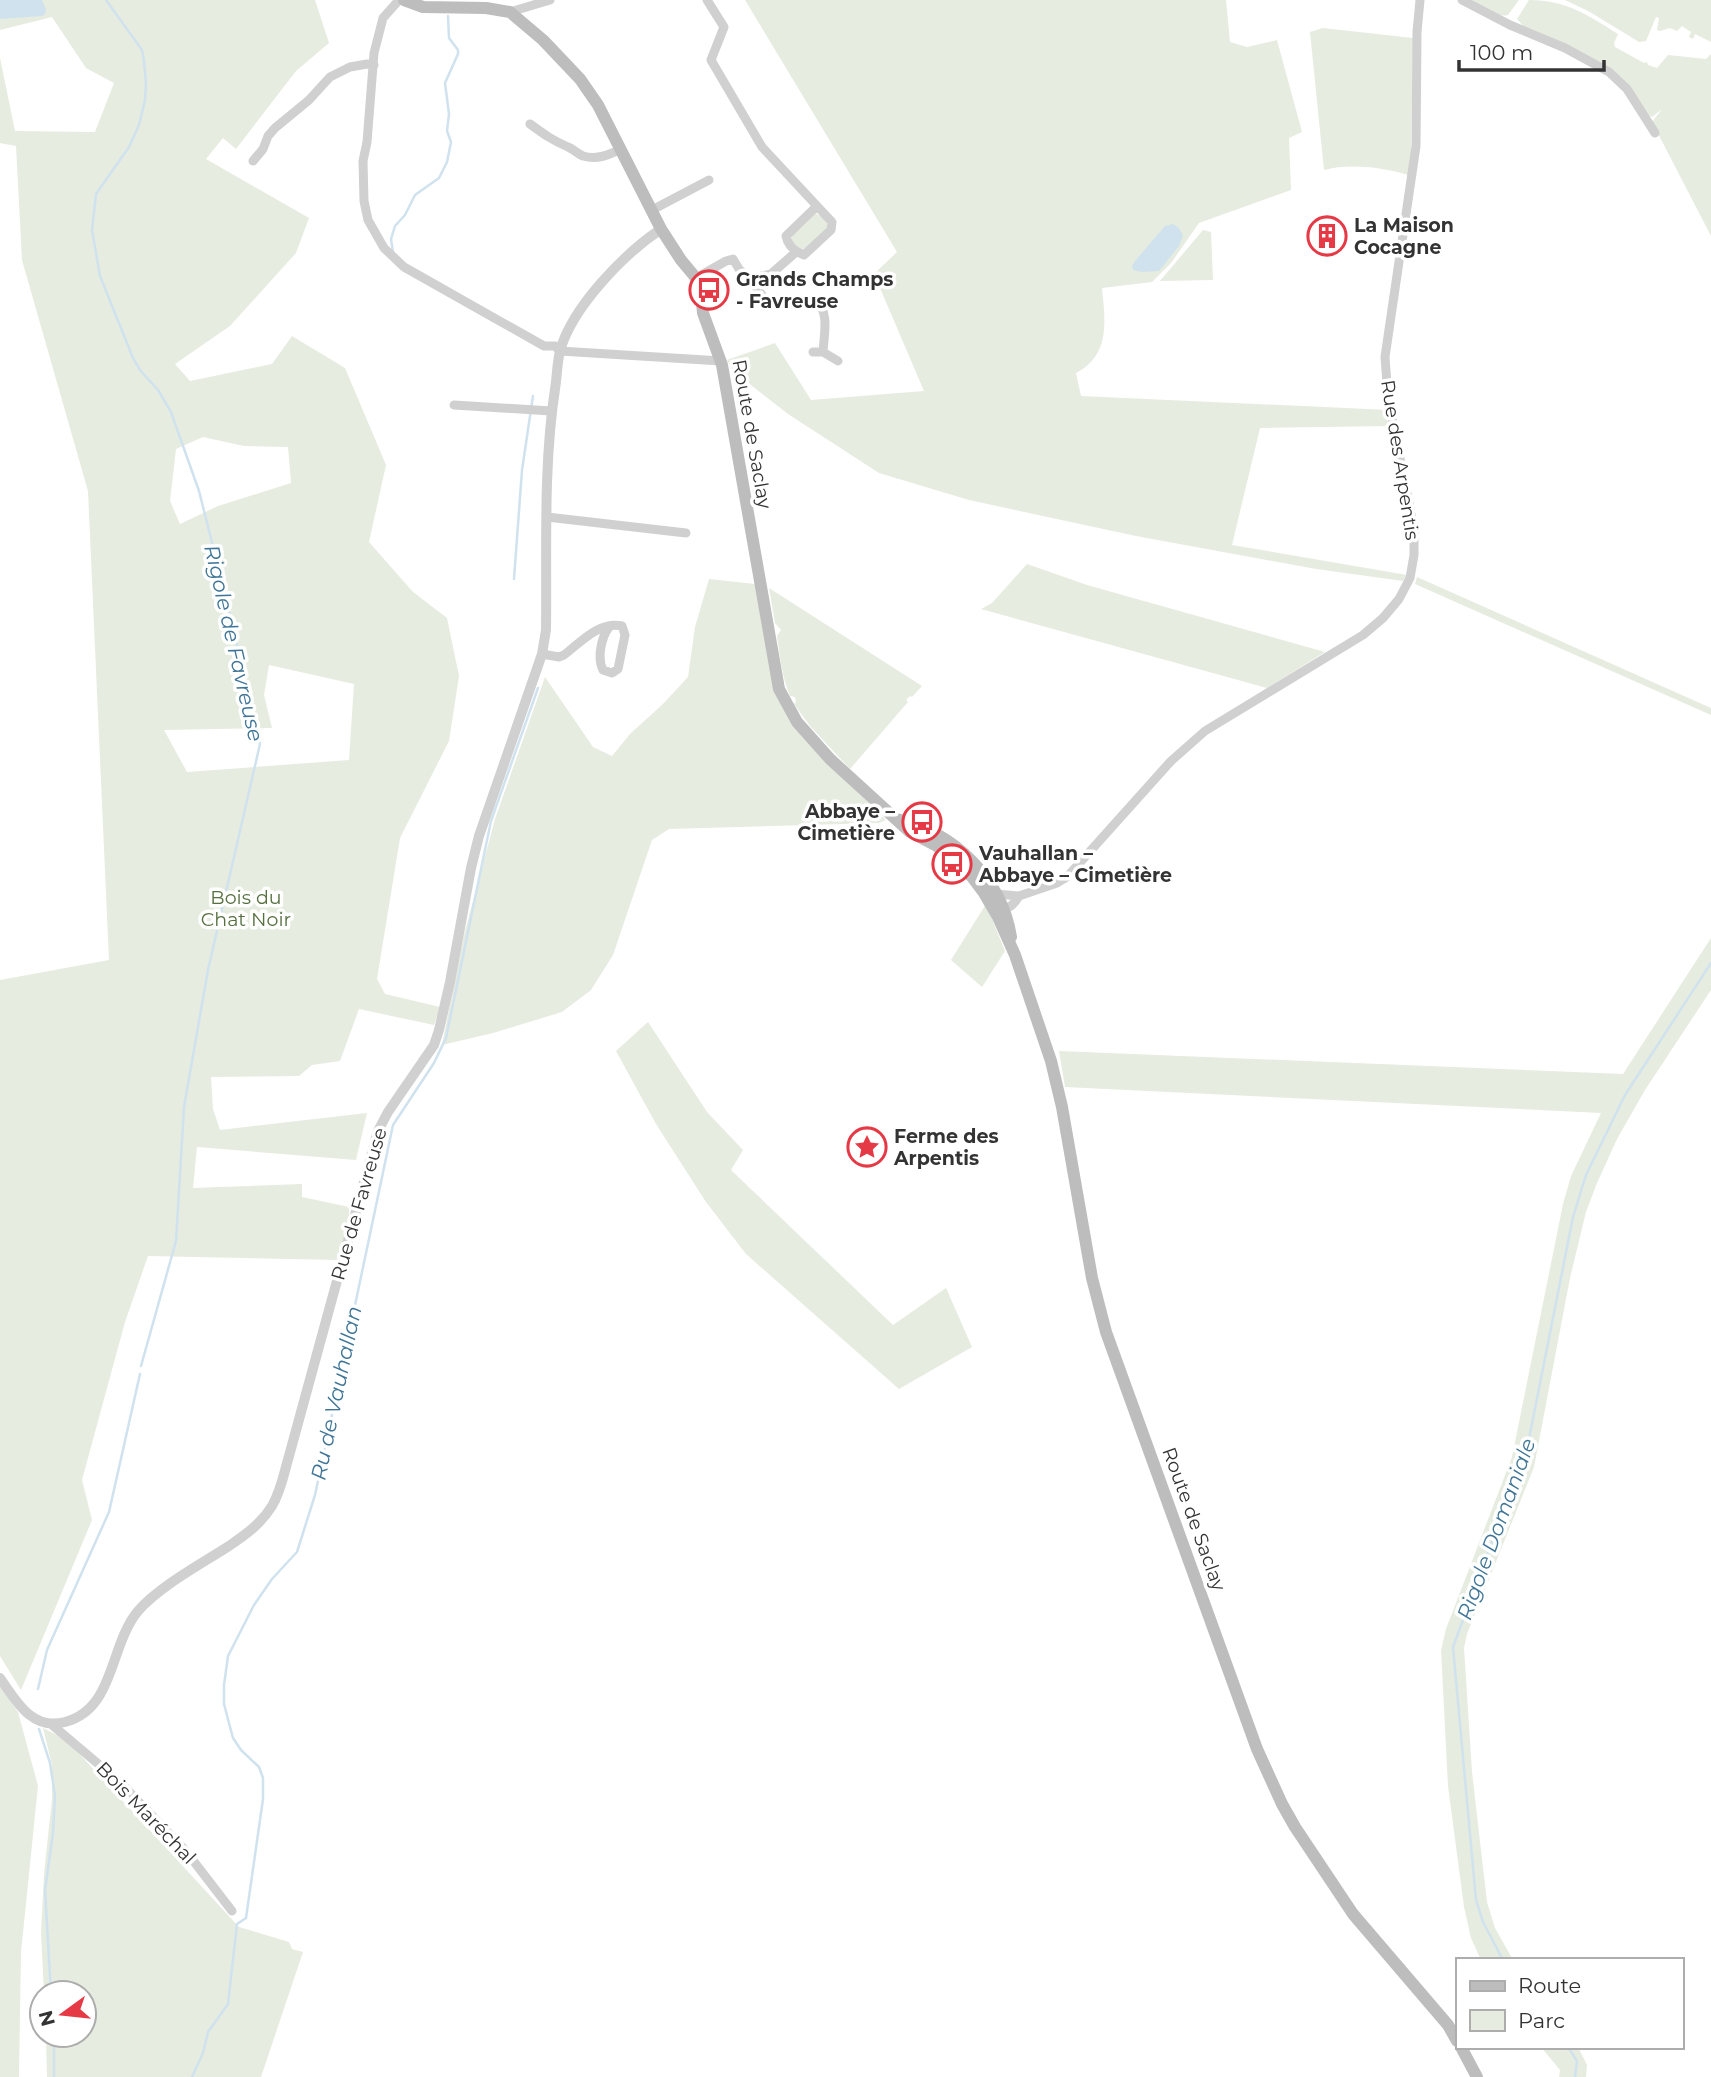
<svg xmlns="http://www.w3.org/2000/svg" width="1711" height="2077" font-family="Montserrat,sans-serif">
<rect width="100%" height="100%" fill="#fff"/>
<path fill="#e6ecdf" fill-rule="evenodd" d="M0,0H315L329,43L296,71L236,149L223,138L206,159L309,218L296,253L230,326L175,364L190,381L272,364L292,336L345,368L386,465L369,542L413,592L447,618L459,676L449,741L400,838L377,979L385,994L440,1007L434,1025L359,1009L340,1061L312,1065L299,1076L211,1077L213,1109L220,1130L367,1113L356,1160L197,1147L193,1188L302,1184V1197L349,1207V1220L338,1260L148,1256L125,1322L82,1480L92,1520L21,1690L0,1656V980L109,960L88,491L22,260L16,146L0,143V58L15,131L95,132L114,83L86,68L52,17L0,30ZM203,437L244,446L288,447L291,483L218,506L180,524L170,501L176,449ZM269,665L354,684L349,760L187,772L164,730L272,728L264,695Z
M745,0H1226L1230,42L1247,47L1277,40L1302,132L1289,138L1291,190L1199,223L1171,263L1152,282L1102,288C1105,320 1111,355 1076,373L1081,396L1389,410L1391,426L1260,428L1232,545L1407,575L1403,581L1316,569L1136,536L969,500L879,473L788,414L733,371L727,360L775,343L811,400L924,391L874,274L897,252Z
M1472,0H1519L1508,15C1496,18 1482,7 1472,0Z
M1529,0C1566,0 1588,15 1618,34L1614,43L1615,47L1644,63L1647,62L1648,65L1657,68L1668,55L1706,59L1711,54V236L1652,122L1662,109L1652,117L1648,115L1629,87L1527,30L1517,19Z
M1565,0H1711V42L1695,34L1693,39L1689,37L1691,32L1682,26L1677,31L1670,28L1660,31L1657,30L1659,18L1656,17L1646,41L1639,42L1590,12Z
M1323,28L1413,38L1411,150L1408,175C1384,167 1348,163 1324,170L1310,32Z
M814,213C823,216 828,220 828,230C818,239 795,265 791,235Z
M1203,230L1211,232L1213,280L1160,281Z
M1027,564L1087,585L1325,652L1267,688L981,609L992,603Z
M1417,577L1711,708V715L1415,584Z
M709,579L755,584L790,709L849,783L886,820L879,823L669,829L652,840L613,955L591,990L562,1012L493,1033L442,1045L464,935L495,819L545,677L593,747L612,756L630,734L663,704L688,677L695,627Z
M769,588L922,686L912,697L910,696L906,700L908,702L850,769L810,726L794,704L796,702L795,697L790,696C782,677 780,656 777,636L781,630L775,623Z
M986,904L1005,951L982,987L951,960Z
M1711,938V990L1645,1090L1617,1139L1597,1183L1586,1212L1570,1278L1534,1467L1467,1634L1464,1648L1472,1772L1487,1902L1495,1928L1513,1960H1481L1471,1938L1464,1907L1448,1786L1441,1650L1446,1629L1512,1457L1563,1204L1571,1176L1601,1113L1065,1087L1059,1051L1623,1074Z
M648,1022L707,1112L743,1150L731,1170L893,1325L946,1288L972,1347L899,1389L746,1254L706,1202L656,1124L616,1051Z
M0,1687L18,1712L38,1786L21,1952L19,2077H0Z
M43,1728L57,1735L74,1748L239,1927L289,1942L292,1949L303,1952L261,2077H47L46,2035H84V1993H44L41,1933L44,1874L52,1799V1765Z
M1541,2047H1578L1587,2065L1586,2077H1559L1560,2070Z"/>
<path fill="#cfe2ee" d="M0,0H42L46,10L45,14L42,16L0,19Z
M1173,224L1179,228L1183,236L1179,246L1159,271L1142,272L1133,270L1132,266L1135,261L1165,226Z"/>
<g fill="none" stroke-linecap="round" stroke-linejoin="round">
<path stroke="#cfe2ee" stroke-width="2.5" d="M106,0L142,50L144,61L146,84L145,100L139,125L129,147L96,194L92,230L100,276L133,358L140,370L158,390L171,412L199,491L228,606L260,744L208,970L184,1107L176,1241L141,1366
M393,252L391,239L395,226L405,215L415,195L439,178L447,162L451,142L447,131L449,114L445,83L458,54V50L449,38L448,16
M514,579L522,470L533,396
M38,1689L47,1650L109,1512L140,1374
M39,1729L50,1763L55,1796L53,1833L45,1890L51,1993
M1503,1960L1483,1922L1476,1900L1453,1647L1527,1449L1573,1217L1586,1175L1625,1095L1711,963
M54,2035V2077
M1568,2047L1577,2061L1575,2077
M192,2077L203,2053L208,2032L228,2004L237,1924L246,1918L263,1799V1778L259,1767L241,1750L233,1738L229,1723L224,1704V1685L228,1656L254,1605L272,1579L297,1552L315,1495L393,1125L434,1063L446,1038L491,821L538,688"/>
<path stroke="#d0d0d0" stroke-width="9" d="M399,0L383,18L374,53L367,142L363,161L364,201L368,220L384,248L404,267L544,346H555L560,351L721,361
M707,0L724,27L711,60L762,147L817,206
M1462,0L1510,25L1565,48L1609,72L1627,89L1655,133
M510,12L550,0
M530,124C545,135 552,140 568,147C573,149 578,154 583,156C597,160 609,155 621,149
M253,161L263,149L268,136L275,128L309,100L330,77L350,67L367,64L374,65
M817,206L832,222L831,230L804,255C794,251 788,246 786,236Z
M652,210L709,180
M696,278L726,261L733,259L739,269L750,279L765,299L762,305
M750,279L771,274L796,252
M765,299H815C830,311 824,335 823,352
M813,352H823L838,361
M454,405L551,411
M547,517L686,533
M542,654L559,657L564,655C581,642 599,621 622,626L625,635L618,669L612,673L603,670C597,658 601,638 609,627
M997,894L1019,896L1057,883L1067,877L1171,761L1205,731L1363,635L1383,618L1399,599L1410,578L1414,555V529L1388,398L1385,357L1416,146L1417,32L1420,0
M999,909C1009,910 1014,904 1019,896
M51,1724L122,1784L185,1850L232,1911"/>
<path stroke="#d0d0d0" stroke-width="10" d="M0,1678C16,1701 32,1731 65,1722C115,1709 109,1646 138,1611C160,1586 201,1564 229,1546C245,1535 261,1524 272,1506C281,1491 284,1473 289,1456L378,1131L388,1112L434,1045L439,1030L450,982L471,868L479,836L542,654L546,630C547,550 543,468 555,389C557,377 557,363 560,351C572,307 624,254 661,229"/>
<path stroke="#bdbdbd" stroke-width="12" d="M404,0L423,7L486,8L510,12L543,40L580,79L598,105L661,229L681,260L696,278L701,293L703,313L722,365L779,689L797,722L830,759L910,832L935,845L954,859L972,877L984,893L998,917L1015,955L1051,1061L1062,1107L1092,1278L1106,1332L1257,1749L1282,1804L1295,1827L1353,1914L1448,2025L1457,2041
M897,819C954,832 1002,879 1011,937
M1461,2047L1477,2077"/>
</g>
<defs>
<g id="building-ring" transform="scale(2.0125)"><circle r="9.5" fill="#fff" stroke="#e63946" stroke-width="1.5"/><path d="M-4-6H4V6H1V3H-1V6H-4ZM-2.5-4.3h1.7v1.8h-1.7ZM.8-4.3h1.7v1.8H.8ZM-2.5-1h1.7V.8h-1.7ZM.8-1h1.7V.8H.8Z" fill="#e63946"/></g>
<g id="bus-ring" transform="scale(2.0125)"><circle r="9.5" fill="#fff" stroke="#e63946" stroke-width="1.5"/><path d="M-5-6H5V4H4V6H2V4H-2V6H-4V4H-5ZM-3.5-4V0h7V-4ZM-3.5 1.2v1.5H-2V1.2ZM2 1.2v1.5H3.5V1.2Z" fill="#e63946"/></g>
<g id="sight-ring" transform="scale(2.0125)"><circle r="9.5" fill="#fff" stroke="#e63946" stroke-width="1.5"/><path d="M0-6L1.8-2.2L6-1.7L2.9 1.2L3.7 5.4L0 3.3L-3.7 5.4L-2.9 1.2L-6-1.7L-1.8-2.2Z" fill="#e63946"/></g>
</defs>
<g fill-rule="evenodd">
<use href="#building-ring" x="1327" y="236"/>
<use href="#bus-ring" x="709" y="290"/>
<use href="#bus-ring" x="922" y="822"/>
<use href="#bus-ring" x="952" y="864"/>
<use href="#sight-ring" x="867" y="1147"/>
</g>
<g text-anchor="middle" dominant-baseline="central" stroke-width="7" stroke-linejoin="round" paint-order="stroke">
<g font-size="19" font-weight="bold" fill="#333" stroke="#fff" text-anchor="start">
<text x="1354" y="225">La Maison<tspan x="1354" dy="22">Cocagne</tspan></text>
<text x="736" y="279">Grands Champs<tspan x="736" dy="22">- Favreuse</tspan></text>
<text x="895" y="811" text-anchor="end">Abbaye –<tspan x="895" dy="22">Cimetière</tspan></text>
<text x="979" y="853">Vauhallan –<tspan x="979" dy="22">Abbaye – Cimetière</tspan></text>
<text x="894" y="1136">Ferme des<tspan x="894" dy="22">Arpentis</tspan></text>
</g>
<g font-size="19" fill="#333" stroke="#fff">
<text transform="translate(752 434) rotate(80)">Route de Saclay</text>
<text transform="translate(1400 460) rotate(81)">Rue des Arpentis</text>
<text transform="translate(359 1204) rotate(-74)">Rue de Favreuse</text>
<text transform="translate(1194 1519) rotate(70)">Route de Saclay</text>
<text transform="translate(146 1813) rotate(46)">Bois Maréchal</text>
</g>
<g font-size="19" fill="#56703f" stroke="#fff">
<text x="246" y="897">Bois du<tspan x="246" dy="22">Chat Noir</tspan></text>
</g>
<g font-size="21" font-style="italic" fill="#3f7597" stroke="#fff">
<text transform="translate(234 643) rotate(77)">Rigole de Favreuse</text>
<text transform="translate(336 1393) rotate(-78)">Ru de Vauhallan</text>
<text transform="translate(1496 1529) rotate(-70)">Rigole Domaniale</text>
</g>
</g>
<rect x="1456" y="1958" width="228" height="91" fill="#ffffff" stroke="#adadad" stroke-width="2"/>
<rect x="1470" y="1981" width="35" height="10" fill="#bdbdbd" stroke="#adadad" stroke-width="2"/>
<text x="1518" y="1993" font-size="21" fill="#333333">Route</text>
<rect x="1470" y="2010" width="35" height="21" fill="#e6ecdf" stroke="#adadad" stroke-width="2"/>
<text x="1518" y="2028" font-size="21" fill="#333333">Parc</text>
<g transform="translate(63 2014) rotate(255)"><circle r="33" fill="#ffffff" stroke="#adadad" stroke-width="2"/>
<path d="M0-5L12 26L0 18L-12 26Z" fill="#e63946"/>
<text y="-10" font-size="19" font-weight="bold" text-anchor="middle" fill="#333333">N</text>
</g>
<path d="M1459 60v10h145v-10" fill="none" stroke="#333333" stroke-width="3.5"/>
<text x="1470" y="60" font-size="21" fill="#333333" stroke="#ffffff" stroke-width="5" paint-order="stroke">100 m</text>
</svg>
